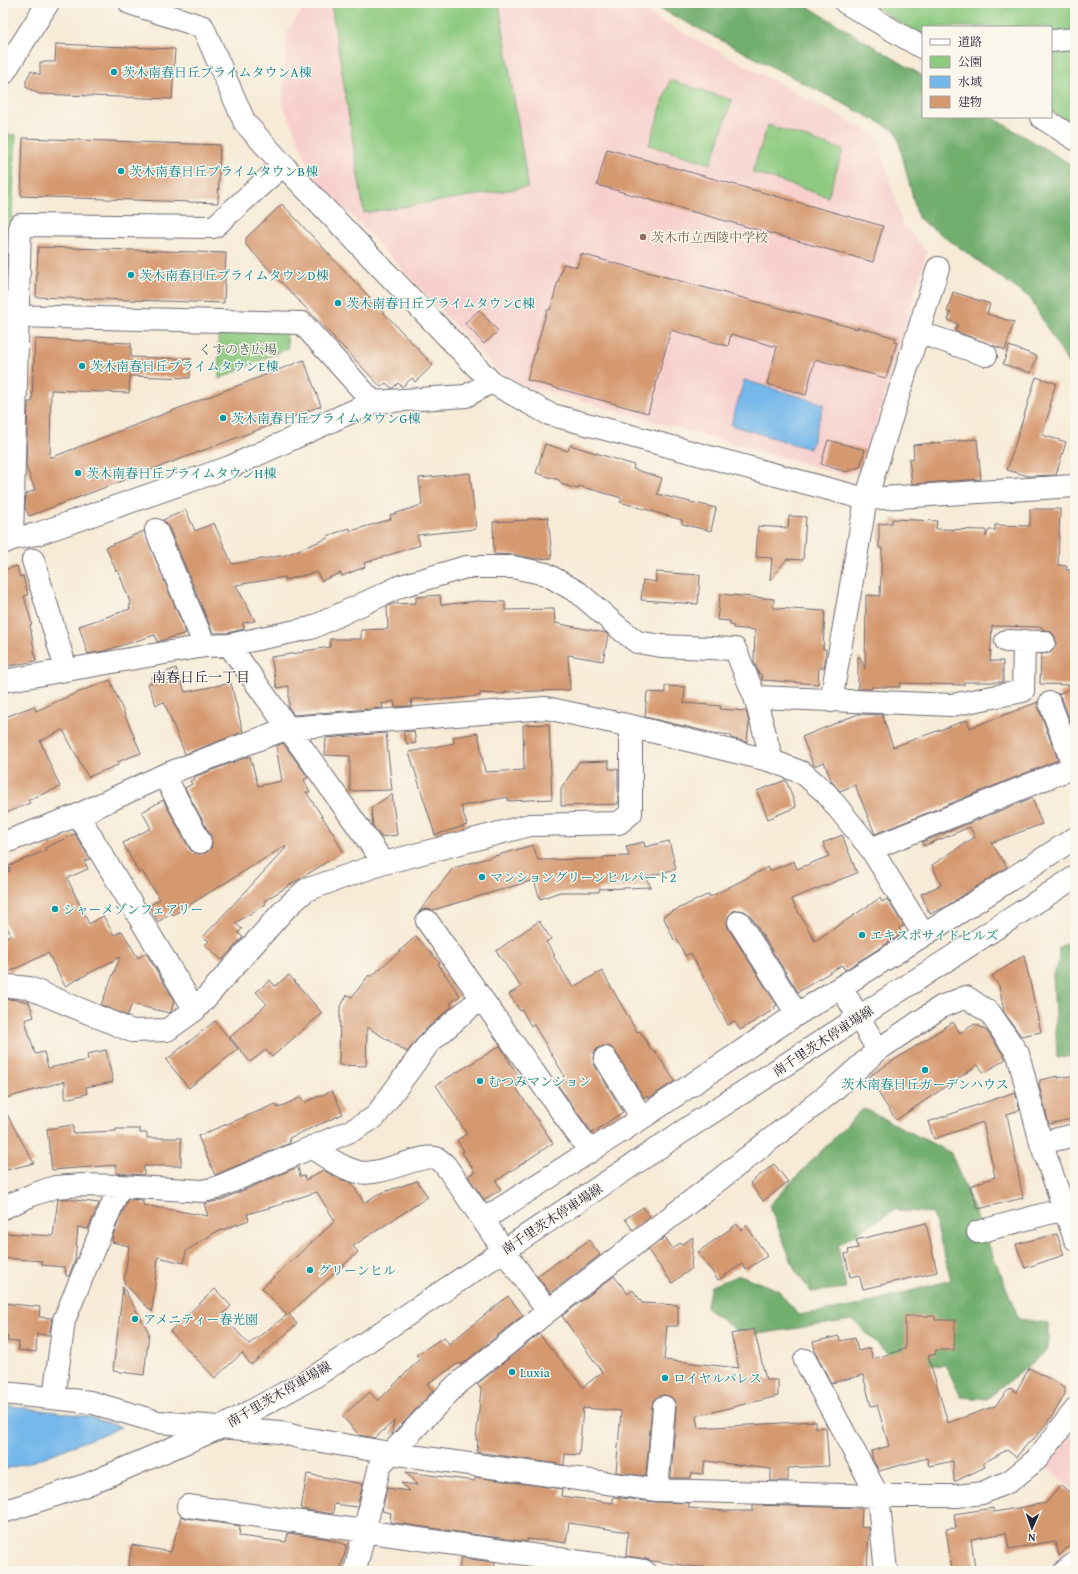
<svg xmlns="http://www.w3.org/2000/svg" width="1078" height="1574" font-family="'Gentium Book Plus','Noto Serif JP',serif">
<rect width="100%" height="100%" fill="#fbf7ec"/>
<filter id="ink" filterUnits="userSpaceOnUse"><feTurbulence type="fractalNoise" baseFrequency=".025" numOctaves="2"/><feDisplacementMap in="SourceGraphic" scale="8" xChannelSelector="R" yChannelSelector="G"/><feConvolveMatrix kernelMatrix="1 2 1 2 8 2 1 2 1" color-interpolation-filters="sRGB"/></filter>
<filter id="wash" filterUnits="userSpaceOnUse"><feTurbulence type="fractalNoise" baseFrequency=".012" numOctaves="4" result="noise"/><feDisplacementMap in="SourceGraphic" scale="16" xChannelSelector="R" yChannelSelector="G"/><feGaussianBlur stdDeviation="0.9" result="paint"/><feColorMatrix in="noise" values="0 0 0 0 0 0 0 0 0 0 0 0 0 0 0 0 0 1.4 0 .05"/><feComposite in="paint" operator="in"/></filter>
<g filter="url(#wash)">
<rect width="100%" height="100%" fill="#f7ebd7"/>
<path fill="#f7d0cd" d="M301,3H628L877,136L902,223L927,252L862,471L844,475L541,389L519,385L500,373L313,175L283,104L287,31L302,11Z
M1075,1429V1493L1045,1466Z"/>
<path fill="#8dca80" stroke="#58765e" d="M331,3H499L528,187L364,213Z
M868,3H1075V125L1051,111V27H923V36Z
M670,80L732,100L711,164L649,145Z
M768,125L843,150L828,197L752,172Z
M3,135H16L8,293H3Z
M218,329L286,330L288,348L219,379Z"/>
<path fill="#72ae6e" stroke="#4a6854" d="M649,3H802L923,76V117H992L1075,167V373L1066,360L1030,298L918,218L896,131Z
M1075,939V1056L1057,1058L1053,974L1058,965L1059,947Z
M863,1108L951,1153L1019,1319L1048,1323V1350L987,1399L961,1397L945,1365L901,1367L853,1320L744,1336L706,1308L711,1286L740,1275L778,1290L798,1315L851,1307L951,1280L933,1213L894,1210L838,1245L846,1288L811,1292L795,1270L769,1205Z"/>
<path fill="#74b8ea" stroke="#4b6d92" d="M744,380L824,404L810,449L731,425Z
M3,1405L86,1416L121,1427L37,1460L3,1470Z"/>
<g id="blocks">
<path fill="#d59970" d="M56,44L175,49L172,99L39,94L26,87V80L31,71L40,75V62H55Z
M23,138L220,145L218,203L21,196Z
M607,149L883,226L873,262L597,185Z
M282,204L433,365L415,382L412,378L402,387L398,383L393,388H391L386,383L381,387L246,245V238Z
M38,247L226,253L224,303L36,297Z
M581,254L857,329V327L896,338L895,342H897L886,378L815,359L806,395L767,384L777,347L731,334L728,346L671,330L648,413L527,380L547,310H550L563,264L577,267Z
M953,292L990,304L987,314L1014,322L1005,350L955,331L958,324L948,320L951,313L947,312Z
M479,310L498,331L484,344L465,323Z
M35,339L131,343V357L191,359L190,378L130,376L129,393L51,390L50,458L304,360L321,406L29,516L25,508L26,494L35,490L26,466L28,402H32Z
M1009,346L1037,356L1031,373L1003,364Z
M1036,377L1056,383L1049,406H1051L1042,435L1066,442L1056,475L1028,476L1007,470Z
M977,439L981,479L912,484L909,459L914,458L913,445Z
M828,440L865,450L860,467L846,472L821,464Z
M545,444L568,451L570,445L634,465L633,469L662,478L657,494L716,508L711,531L682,524V520L620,502L622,498L579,486L578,489L563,485L559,480L536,473Z
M470,473L476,529L417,535L420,545L364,563L365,567L342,576L341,573L321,581L317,572L285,580V577L236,585L255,621L243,623L244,629L227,633H213L168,525L163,520L186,510L195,531L214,523L232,564L286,555L328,538L327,536L350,528L351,531L391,519L390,515L422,505L419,478Z
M1030,509H1060L1058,565L1067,566L1066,570H1075V685L1040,684L1041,654L1050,653L1054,649L1056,643L1055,636L1051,632L1042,629V627L992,626L990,661H1003V682H964V685L900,683V687H871L872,689H858V657H860L865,669L866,595L880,596L882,548H879V524L892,523V519L937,521L936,529L986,530V537L989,530H995V525L1030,526Z
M789,516L806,517L803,560L787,559L770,580L772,558L756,557L758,526L788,528Z
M548,517L552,558L537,559L515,555L494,554L493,522L528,520V519Z
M144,531L186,633L157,642L155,635L104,651L88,654L79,626L130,609L129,606L131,605L118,570L116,571L106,547Z
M17,566L20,577L23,576L28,595L24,596L32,624L30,625L36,661L3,667V570Z
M656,572L700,575L698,604L641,600L643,580L656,582Z
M720,594L774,599L773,608L825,611L823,649H826L825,662L824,668H819L818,684L762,680L761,674H759L754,662L755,630L733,628L734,626L730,625V621L717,620Z
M440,595L441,605L478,601L505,602V610L554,609L555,623L606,633L608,635L603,661L568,655L570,690L505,692V694L480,693V696L448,699H411L412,706L395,707L394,701L382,704L383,708L294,715L289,708V686L277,688L271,657L304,652V651L330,647V639H361V630L388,629L387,607L392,604L416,603V597Z
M176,668L185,692L231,683L243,732L185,754L164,702L156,705L148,684L153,682L151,678Z
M110,680L141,753L117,762L118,765L88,777L63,730L40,741L60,787L28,800L30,803L3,814V718L34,706L36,711L69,696Z
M665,686L685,687L684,703L721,706L720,709L746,711L749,723L747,742L731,738V735L713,733L645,717L647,692L665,693Z
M1075,687V734L1062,699L1058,694Z
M1038,702V707L1058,760L875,834L855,785L840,791L832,782L824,762L814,766L802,737L858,714L882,715L893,747L896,746L967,720L970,728Z
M549,724L552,799L508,801V797L461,806L467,825L435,835L409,752L454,743L453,737L478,733L485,772L524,770L523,725Z
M414,731L416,743L407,744L403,732Z
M386,733L392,790L350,791V756L325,755L326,738Z
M283,743L308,777L304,780L310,792H306L333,833L343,852L264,901L266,904L235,923L242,929L238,933L243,937L222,960L205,945L209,941L203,937L286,848L285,846L173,915L171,913L158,922L149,906L160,899L142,871L139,873L123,843L151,828L142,812L163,800L189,848L194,853L199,854L206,853L211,848L212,843L211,836L185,788L192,784L190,781L195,779L194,777L250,756L258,786L282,781L276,746Z
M609,761V769H618V804L561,806V788L579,762Z
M786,780L796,807L768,819L757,791Z
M392,794L397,835L381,837L373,826L371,808Z
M1032,798L1042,824L991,843L1007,867L945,907L930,914L921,894L941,885L932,865L975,837L970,827L924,846L922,842Z
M75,834L90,859L84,861L88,869L67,878L89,924L103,916L114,935L122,931L138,958L146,953L174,1000L171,1012L169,1013L132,1004L127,1016L101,1005L120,957L65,986L48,953L9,972L3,960V938L11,935L3,919V874L10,871L9,866L46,850L45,848Z
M842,835L857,873L791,899L815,941L880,898L882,902L887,899L904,926L899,928L902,934L845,970L842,965L798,992L750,915L744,911L738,910L733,911L728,917L727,923L728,928L777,1005L774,1007L775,1009L740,1030L734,1021L728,1025L691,953L685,956L677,939L674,940L663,916L709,894L710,897L768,867L770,871L794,861L797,869L829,856L823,843Z
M669,841L676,869L645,877L651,887L599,889V892H560L540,899L534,880L433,910L425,909L419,912L453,868L533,845L538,860L603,859V857L629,856L626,846L644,842L645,847Z
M539,921L551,939L546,942L555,955L553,956L573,987L602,971L637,1032L640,1031L652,1051L654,1050L675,1081L649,1098L648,1096L644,1098L615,1051L611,1047L605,1046L598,1048L594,1052L593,1059L594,1064L623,1112L592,1133L557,1084L565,1079L563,1076L564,1075L534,1025L531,1026L522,1010L520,1011L509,994L521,987L496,951Z
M416,936L440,963L438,964L460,996L450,1003L452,1006L421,1034L407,1052L367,1027L366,1066L339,1065L340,1008L347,995L352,997L369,975L371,977Z
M1024,955L1041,1032L1021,1036L1004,1012L999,986L992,976Z
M289,975L322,1013L272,1057L266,1050L250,1062L230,1037L267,1004L256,992L270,980L275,986Z
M10,999L29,1002L34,1017L25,1020L35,1054L44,1052L48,1068L88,1060L87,1054L106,1050L113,1082L86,1087L87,1094L65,1099V1081L3,1099V1000Z
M215,1021L238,1049L189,1088L166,1060Z
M953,1022L960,1033L975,1024L987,1031L1006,1059L984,1073L978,1065L896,1120L868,1077Z
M500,1046L520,1079L513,1083L553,1143L496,1181L501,1189L484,1200L468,1176L475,1172L462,1152L464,1151L457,1140L467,1134L436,1085Z
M1075,1075V1118L1049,1124L1039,1084L1040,1083V1080L1058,1076V1078Z
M332,1091L343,1114L289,1138L290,1143L215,1175L198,1136L276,1104L278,1108L301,1097L303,1103Z
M1015,1092L1020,1110L1007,1114L1023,1198L978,1209L970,1186L995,1177L983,1122L934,1139L928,1122Z
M3,1107L21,1140L34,1163L3,1171Z
M73,1125V1133L116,1131V1129H140V1133H147V1138H181V1166H144V1175L116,1173V1165L52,1170L47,1129Z
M774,1164L788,1182L763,1201L750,1183Z
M298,1167L300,1176L304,1175L306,1180L323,1170L340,1179L352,1183L364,1203L378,1194L417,1181L428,1197L353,1246L358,1252L289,1314L297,1324L251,1365L242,1353L215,1378L170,1331L215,1289L231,1306L222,1315L249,1344L287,1315L262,1288L335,1221L317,1192L282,1203L283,1204L247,1214L249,1220L214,1233L186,1251L184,1263L158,1257L152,1312L124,1283L129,1246L112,1242L113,1235L128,1199L143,1200V1205L208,1216L204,1204L221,1200Z
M58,1199H68L99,1203L88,1229L78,1227L75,1260L69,1276H66L65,1267L42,1265V1261L3,1258L4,1233L53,1236Z
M643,1207L650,1217L633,1230L625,1219Z
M926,1223L937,1272L863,1289L859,1275L850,1277L845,1254L849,1253L848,1250L858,1248L856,1240Z
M737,1224L741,1230L746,1225L767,1256L746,1270L742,1264L718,1280L698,1252Z
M1057,1234L1064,1255L1025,1268L1016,1244Z
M665,1237L673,1249L680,1243L681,1245L693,1237L691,1269L672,1283L648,1250Z
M589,1240L600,1255L550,1293L537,1276Z
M614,1276L628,1294L633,1290L642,1303L678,1305V1326H667L664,1360L739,1368L731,1334L754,1329L766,1380H778V1396L696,1416L698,1428L815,1421V1428L826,1427L829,1466L788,1468V1481H771V1469L705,1461L703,1474L692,1473L691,1478H671L676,1408L675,1402L671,1397L665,1395L659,1396L654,1400L652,1406L646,1476L616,1472L621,1411L583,1408L579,1455L565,1454L564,1465L477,1452L478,1440H476L481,1389L477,1384L539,1334L583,1387L602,1372L562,1316Z
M123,1287L149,1333L144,1375L113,1371Z
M508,1296L523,1315L461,1365L459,1363L427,1384L433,1391L392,1435L394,1421L375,1438L359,1435L342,1416L370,1392L378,1401L420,1359L416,1355L444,1337L449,1344Z
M3,1303L40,1307L39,1317L52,1318L49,1335L37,1334L36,1352L18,1350L19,1342L7,1341L8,1337L3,1336Z
M905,1316H935V1320H955L954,1350H936L935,1355H928L948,1423L995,1406L1010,1388L1016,1392L1029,1368L1065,1387V1394L1053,1415L1033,1440L1032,1439L1016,1457L1007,1450L983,1463L985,1467L954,1482L953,1461L929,1466L927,1458L879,1471L873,1461L871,1451L889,1446L877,1405L871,1406L863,1375L831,1383L816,1354L813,1342L839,1336L840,1341L855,1338L858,1351L870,1348L873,1359L905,1349Z
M406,1472L475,1481V1477L562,1489L561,1496L613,1503V1497L655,1502L689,1503V1508L724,1511H753V1505L862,1508L861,1527L869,1528V1532L867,1571H753L688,1566L652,1561L646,1559L626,1556L628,1532L569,1523L566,1543L544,1540V1541L527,1539V1542L390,1522L391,1513L382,1511L387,1488L409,1491L401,1483L417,1485Z
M307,1474L363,1484L357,1507L334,1504L333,1514L301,1509Z
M1061,1485L1075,1497V1540L1059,1556L1055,1541L1009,1549L1006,1533L971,1539L975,1568L952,1571L946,1529L956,1528L954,1514L993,1508L994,1512L1046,1503Z
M181,1516L186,1518L240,1526L239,1536L286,1542L288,1533L329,1539V1540L347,1545L340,1571H127L132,1545L171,1552Z
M461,1558L495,1562L494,1571H459Z"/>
</g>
</g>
<g filter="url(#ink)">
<use href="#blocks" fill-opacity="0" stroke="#6d6872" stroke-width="1"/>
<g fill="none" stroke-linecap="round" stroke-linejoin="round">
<g stroke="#6d6872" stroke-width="24">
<path id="minor" d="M130,3L203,27L245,123L283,165L491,382L549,414L866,499L1075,486
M846,3L923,48
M1051,41L1075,39
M3,74L48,3
M1041,117L1075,139
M17,316L302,323L373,402
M918,332L986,355
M156,530L205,646
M12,539L20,225L214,227L283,165
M3,543L12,539L37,534L230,467L373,402L466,396L491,382
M33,560L66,669
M1006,641L1044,642
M229,645L384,863
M3,681L205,646L229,645L311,628L401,586L466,567H513L546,574L579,593L619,628L637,642L661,646L735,649L755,697L772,761
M755,697L952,705L1023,691L1024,641
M831,701L866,499L938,268
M1050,703L1075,770
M164,775L200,842
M78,815L195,1010
M3,843L78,815L164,775L288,728L546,708L631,726L772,761L803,773L826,793L871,849L924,935
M871,849L1074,767
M427,921L590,1152
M739,922L797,1014
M841,987L878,1050
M3,988L9,986L29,988L132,1031L167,1030L195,1010L284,910L306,890L384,863L530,825L619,823L631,813V726
M605,1058L642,1118
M1041,1143L1075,1135
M312,1148C327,1157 341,1168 358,1172C380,1178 423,1151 438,1159C440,1160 443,1163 445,1165C480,1214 511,1264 548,1311
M3,1208L32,1195L55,1187L83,1185L120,1186L203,1191L216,1188L355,1129L375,1117L429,1043L481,998
M484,1219L642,1118L788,1020L924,935L1075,838
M978,1232L1064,1209L1075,1201
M805,1360L878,1496L886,1571
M3,1393L90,1402L158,1422L280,1432L298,1437L390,1453L657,1490L878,1496H957L982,1493L1010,1481L1037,1459L1075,1410
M54,1398L64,1320L120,1186
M657,1490L664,1407
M188,1506L644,1571
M355,1571L380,1465L455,1386L548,1311L720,1179L831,1092L878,1050L941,1007L966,997L990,1013L1018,1054L1041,1143L1075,1239
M1065,1571L1075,1563"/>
</g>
<g stroke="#6d6872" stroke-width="24">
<path id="major" d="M3,1512L86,1485L222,1427L314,1377L694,1124L1075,877"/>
</g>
<use href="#minor" stroke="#fff" stroke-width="22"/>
<use href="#major" stroke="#fff" stroke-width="22"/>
</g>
</g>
<g fill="#0f9aa8" stroke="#fbf7ec" stroke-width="1.5">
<circle cx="114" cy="72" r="4"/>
<circle cx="121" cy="171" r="4"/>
<circle cx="131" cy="275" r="4"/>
<circle cx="338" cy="303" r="4"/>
<circle cx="82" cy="366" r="4"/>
<circle cx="223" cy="418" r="4"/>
<circle cx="78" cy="473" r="4"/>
<circle cx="482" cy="877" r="4"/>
<circle cx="55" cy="909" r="4"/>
<circle cx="862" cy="935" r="4"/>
<circle cx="925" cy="1070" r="4"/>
<circle cx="480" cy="1081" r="4"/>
<circle cx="310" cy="1270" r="4"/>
<circle cx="135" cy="1319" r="4"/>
<circle cx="512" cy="1372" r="4"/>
<circle cx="665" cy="1378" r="4"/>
</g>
<circle fill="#8d6e63" stroke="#fbf7ec" stroke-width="1.5" cx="643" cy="237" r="4"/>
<g text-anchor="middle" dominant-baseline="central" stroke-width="3" stroke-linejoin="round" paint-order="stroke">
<g font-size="13" fill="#0d838f" stroke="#fbf7ec" text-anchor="start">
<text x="122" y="72">茨木南春日丘プライムタウンA棟</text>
<text x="129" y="171">茨木南春日丘プライムタウンB棟</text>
<text x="139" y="275">茨木南春日丘プライムタウンD棟</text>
<text x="346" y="303">茨木南春日丘プライムタウンC棟</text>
<text x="90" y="366">茨木南春日丘プライムタウンE棟</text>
<text x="231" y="418">茨木南春日丘プライムタウンG棟</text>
<text x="86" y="473">茨木南春日丘プライムタウンH棟</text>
<text x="490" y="877">マンショングリーンヒルパート2</text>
<text x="63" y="909">シャーメゾンフェアリー</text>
<text x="870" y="935">エキスポサイドヒルズ</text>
<text x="488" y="1081">むつみマンション</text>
<text x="925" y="1084" text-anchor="middle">茨木南春日丘ガーデンハウス</text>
<text x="318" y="1270">グリーンヒル</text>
<text x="143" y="1319">アメニティー春光園</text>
<text x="520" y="1372">Luxia</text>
<text x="673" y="1378">ロイヤルパレス</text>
</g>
<g font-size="13" fill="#785e54" stroke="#fbf7ec" text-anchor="start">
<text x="651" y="237">茨木市立西陵中学校</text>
</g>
<g font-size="13" fill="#475d53" stroke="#fbf7ec">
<text x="238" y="349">くすのき広場</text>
</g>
<g font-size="13" fill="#22223b" stroke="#fbf7ec">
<text transform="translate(823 1041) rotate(-33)">南千里茨木停車場線</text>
<text transform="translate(552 1219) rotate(-33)">南千里茨木停車場線</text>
<text transform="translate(279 1394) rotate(-30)">南千里茨木停車場線</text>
</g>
<g font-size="14" fill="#22223b" stroke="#fbf7ec">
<text x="201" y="677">南春日丘一丁目</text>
</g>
</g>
<rect width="1078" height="1574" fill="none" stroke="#fbf7ec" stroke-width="16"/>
<rect x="922" y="26" width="130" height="92" fill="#fbf7ec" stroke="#a4a2a5"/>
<rect x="930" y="39" width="20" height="6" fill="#ffffff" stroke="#a4a2a5"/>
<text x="958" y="46" font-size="12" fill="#22223b">道路</text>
<rect x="930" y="56" width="20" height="12" fill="#8dca80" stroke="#a4a2a5"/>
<text x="958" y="66" font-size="12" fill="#22223b">公園</text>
<rect x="930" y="76" width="20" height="12" fill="#74b8ea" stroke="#a4a2a5"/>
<text x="958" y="86" font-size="12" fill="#22223b">水域</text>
<rect x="930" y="96" width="20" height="12" fill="#d59970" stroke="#a4a2a5"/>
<text x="958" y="106" font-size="12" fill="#22223b">建物</text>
<g transform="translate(1032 1528) rotate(182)" stroke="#fbf7ec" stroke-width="3" paint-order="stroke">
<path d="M0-3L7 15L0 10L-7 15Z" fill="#22223b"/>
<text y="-6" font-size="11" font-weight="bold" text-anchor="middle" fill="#22223b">N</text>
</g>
</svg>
